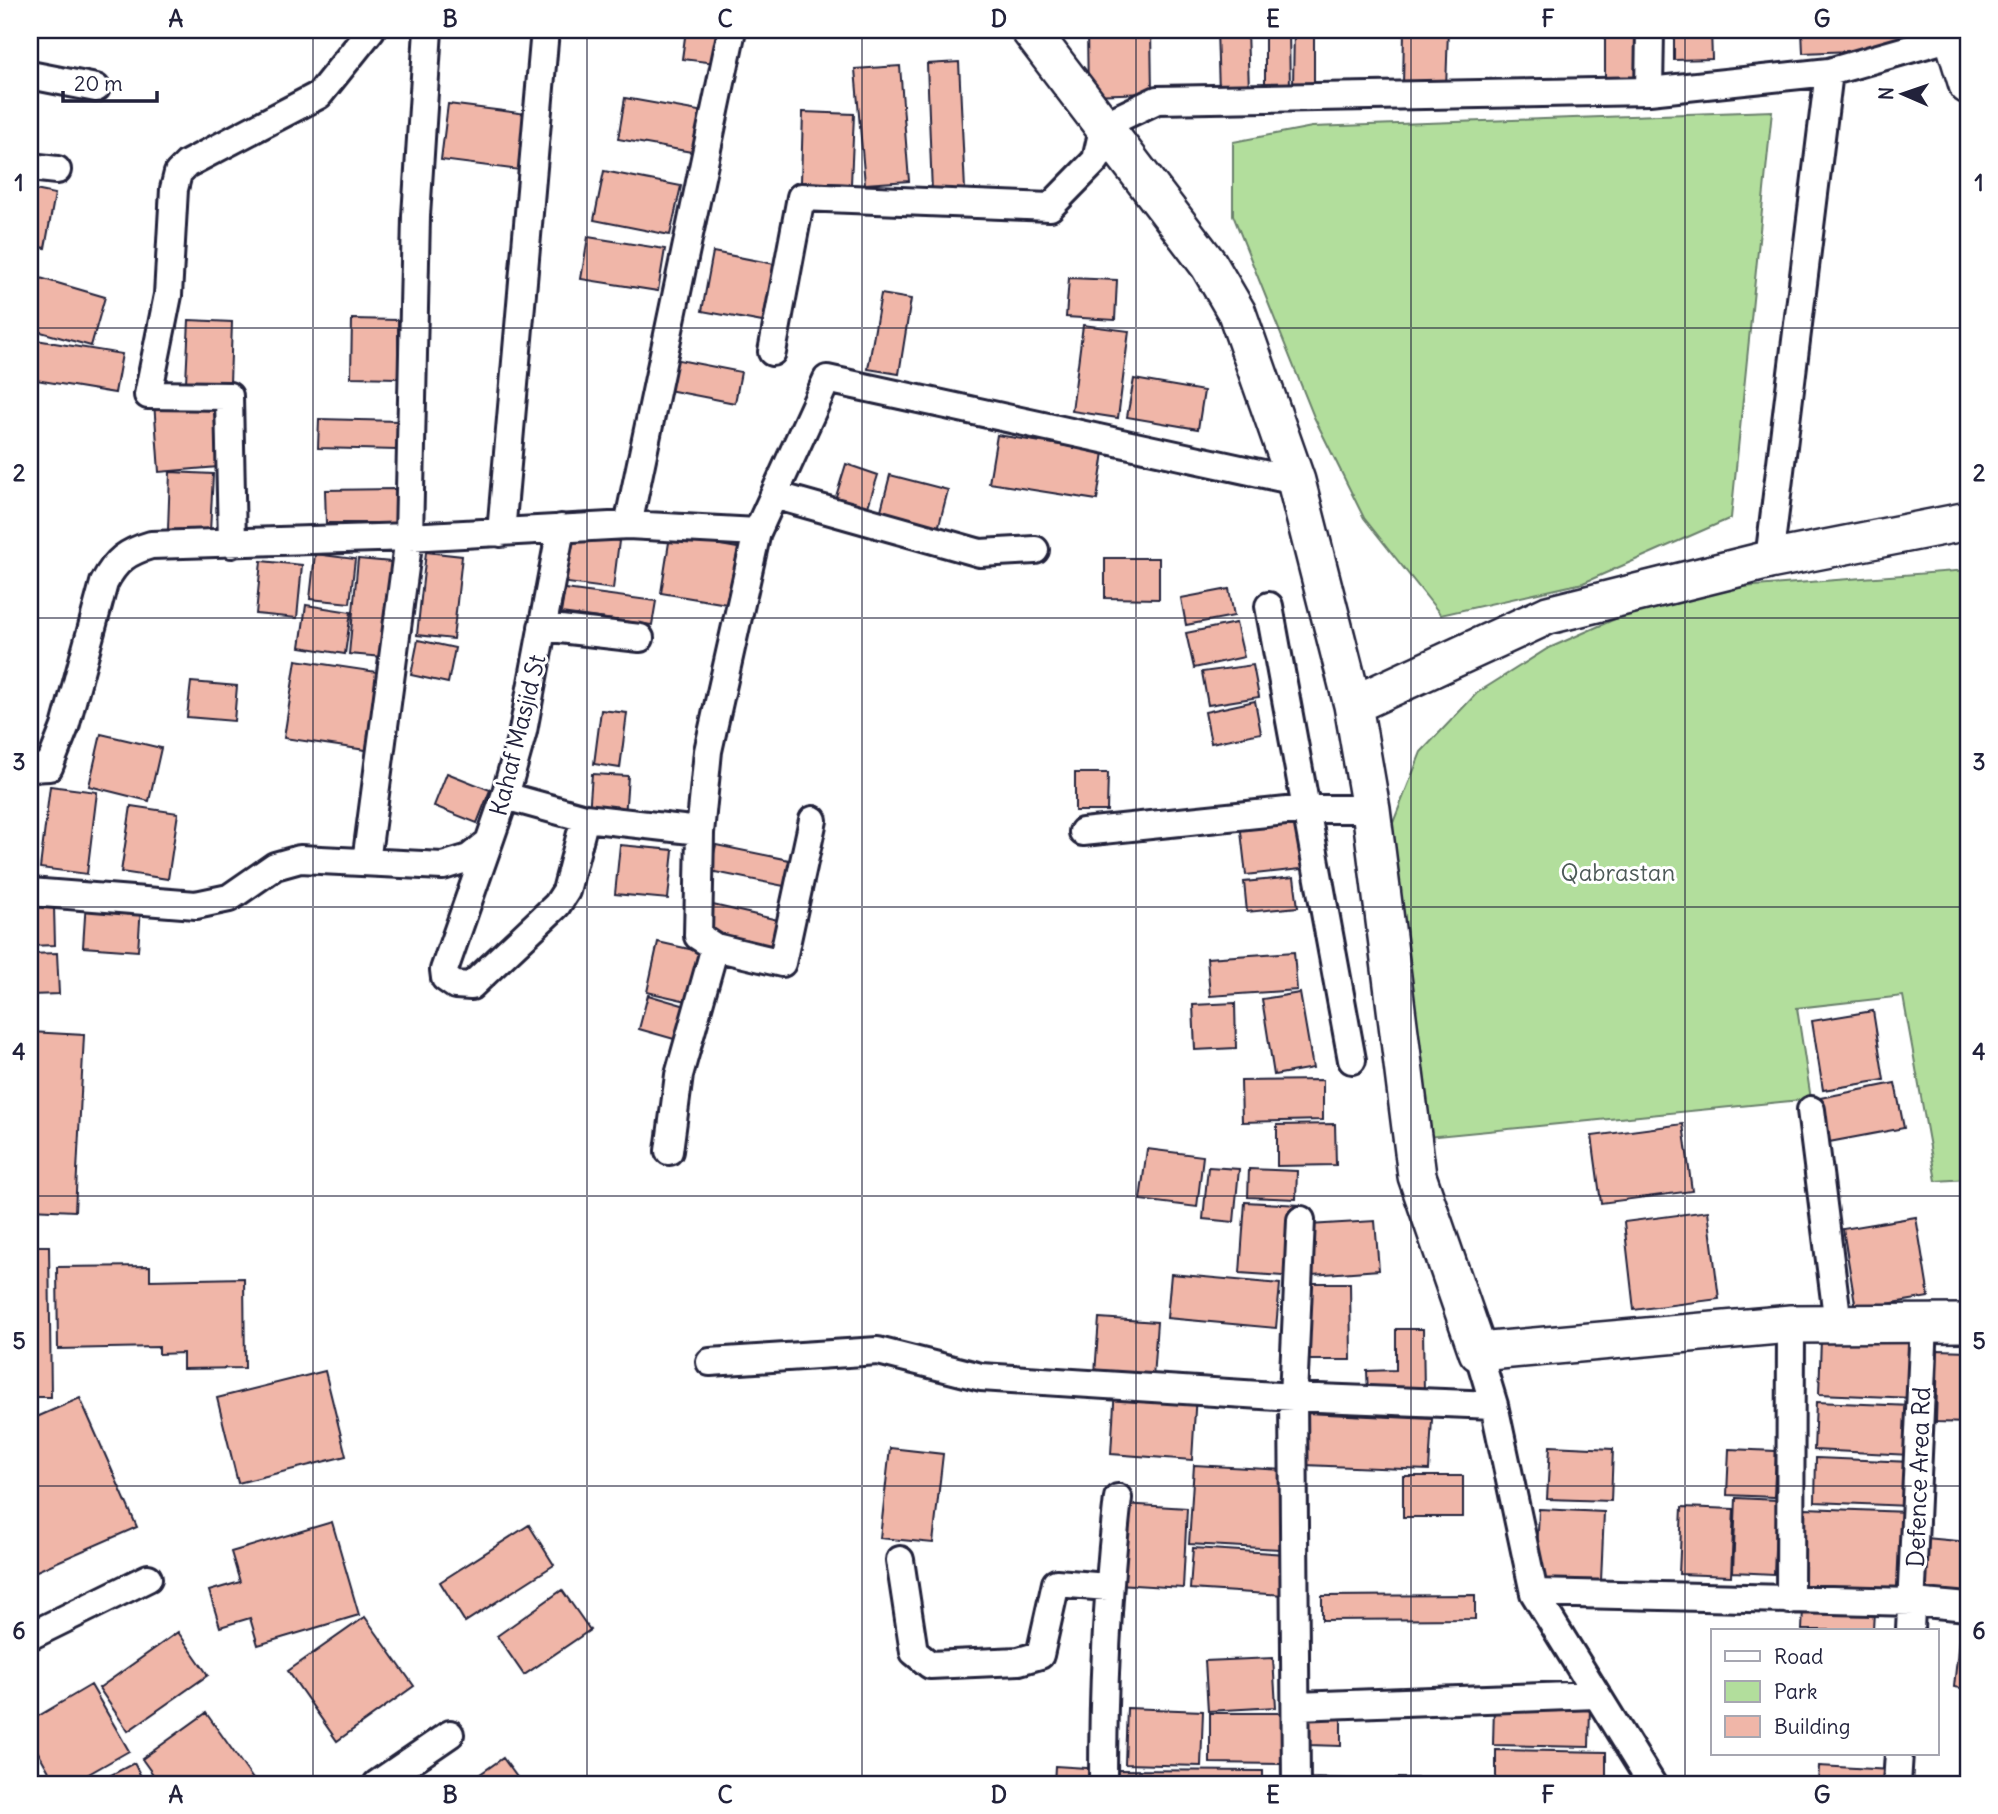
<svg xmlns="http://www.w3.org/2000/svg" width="1998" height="1814" font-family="Delius,sans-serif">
<rect width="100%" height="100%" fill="#fff"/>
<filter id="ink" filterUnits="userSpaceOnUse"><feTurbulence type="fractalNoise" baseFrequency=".0143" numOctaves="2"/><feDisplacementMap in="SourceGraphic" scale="14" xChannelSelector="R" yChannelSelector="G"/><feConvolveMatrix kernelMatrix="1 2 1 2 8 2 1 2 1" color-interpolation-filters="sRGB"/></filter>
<g filter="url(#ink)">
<path fill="#b2de9c" stroke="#6a806c" stroke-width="2" d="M1772,111L1731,518L1583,583L1441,615L1364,518L1314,417L1233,215V142L1312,127Z
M1968,570V1179L1936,1181L1903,996L1797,1008L1811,1099L1417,1138L1389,833L1421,752L1477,693L1547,649L1676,592Z"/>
<path fill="#f0b6a8" stroke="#22223b" stroke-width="2" d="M686,30H720L715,63L682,59Z
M1087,30H1151L1152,93L1088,95Z
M1217,30H1247L1249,90L1219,91Z
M1265,30H1289L1290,90L1265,91Z
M1294,30H1314V86H1293Z
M1404,30H1448L1446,88L1403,87Z
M1605,30H1646V85H1605Z
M1674,30H1711L1712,59L1674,60Z
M1802,30H1899L1900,49L1803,53Z
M959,62L965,190L932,192L927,64Z
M900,66L909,181L865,184L855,69Z
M625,98L710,113L703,154L618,139Z
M448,104L527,114L520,170L441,160Z
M803,112L854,114L851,184L801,182Z
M604,171L681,186L670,235L594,220Z
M30,189L55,194L45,248L30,245Z
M588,237L665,249L658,291L581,279Z
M713,252L779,265L768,323L702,311Z
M30,275L105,297L91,346L30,329Z
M1069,278L1117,280L1115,320L1066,317Z
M881,294L911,299L899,374L868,369Z
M352,319L398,320V378L351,377Z
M189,320L232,322L230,384L186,382Z
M1083,325L1129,331L1118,418L1072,411Z
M30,339L122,354L115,393L30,379Z
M674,359L741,372L735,403L668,390Z
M1134,379L1204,391L1198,429L1127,417Z
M213,398L218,467L159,472L154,402Z
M319,419L398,421L397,450L318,448Z
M997,435L1104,452L1097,500L989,483Z
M846,464L878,475L865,516L833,506Z
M170,472L213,474L210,532L168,530Z
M890,475L948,490L937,533L879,518Z
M395,489V523H326L325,490Z
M566,534L619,541L613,589L560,582Z
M670,536L743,549L733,605L661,593Z
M426,552L462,556L453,639L417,635Z
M315,554L355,559L350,603L310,599Z
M1105,558H1159V599L1105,598Z
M358,559L391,562L383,657L349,654Z
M261,561L302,565L297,618L256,614Z
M565,589L656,601L652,625L561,613Z
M1229,589L1234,616L1186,625L1181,598Z
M306,605L351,612L345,654L300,647Z
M1236,623L1244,657L1194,668L1186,633Z
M418,640L455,648L448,683L411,675Z
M296,660L377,672L366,750L284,738Z
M1253,665L1259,697L1208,705L1202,672Z
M191,682L237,686L234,721L187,717Z
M1255,701L1261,733L1211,743L1205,712Z
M601,710L627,713L620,768L594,764Z
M101,734L161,748L149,801L89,786Z
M447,773L490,790L477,823L434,806Z
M1075,773H1108L1107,811H1075Z
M592,774L628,776L625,817L589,814Z
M50,786L97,792L87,874L40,868Z
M131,806L178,813L168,879L121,872Z
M1303,816L1310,868L1246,875L1240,823Z
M620,845L673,850L668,899L615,894Z
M716,845L799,862L794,888L710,871Z
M1294,877L1298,907L1247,912L1244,882Z
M86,901L141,906L138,951L83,947Z
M713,905L778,920L770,954L705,939Z
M30,907H54L55,945L30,946Z
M658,942L707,953L696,1003L647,992Z
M1294,952L1297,990L1210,996L1207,958Z
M57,953L59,994L30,995V954Z
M1300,993L1313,1068L1274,1075L1262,999Z
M648,995L689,1007L681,1041L639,1029Z
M1235,1003L1236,1048L1195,1050L1193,1005Z
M1873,1011L1884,1080L1823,1090L1812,1021Z
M30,1032L84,1035L75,1211L30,1209Z
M1323,1080V1120L1242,1122L1241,1081Z
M1895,1083L1904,1128L1829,1142L1820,1098Z
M1335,1124L1336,1165L1277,1166V1125Z
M1683,1124L1692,1191L1601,1203L1592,1136Z
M1147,1149L1203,1156L1197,1207L1140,1200Z
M1208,1167L1239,1169L1234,1222L1203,1219Z
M1249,1169L1297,1171L1296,1199L1248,1197Z
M1245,1202L1301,1205L1296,1277L1240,1273Z
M1708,1211L1719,1299L1634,1310L1624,1222Z
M1916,1217L1929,1297L1856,1309L1843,1229Z
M1375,1221L1379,1270L1312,1275L1309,1225Z
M30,1246H49L51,1397H30Z
M150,1266V1280L244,1278L245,1368L183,1369V1353L159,1354V1347L58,1349L57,1267Z
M1171,1274L1280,1284L1276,1328L1167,1318Z
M1301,1283H1350L1351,1360H1301Z
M1099,1318L1157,1322L1153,1378L1095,1374Z
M1396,1329H1423L1424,1393L1368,1394L1367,1371L1396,1370Z
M1821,1339L1917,1343L1914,1398L1819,1394Z
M1938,1350L1968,1351V1423L1936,1422Z
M325,1371L346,1456L238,1483L217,1398Z
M1115,1387L1196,1393L1192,1460L1111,1454Z
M80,1398L137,1527L30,1574V1420Z
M1816,1402L1912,1406L1910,1455L1814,1450Z
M1306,1413L1432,1419L1429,1470L1304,1465Z
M1550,1446L1613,1449L1611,1501L1547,1499Z
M890,1448L943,1454L933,1543L880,1538Z
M1729,1449L1776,1451L1774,1497L1727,1495Z
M1816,1458L1911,1462L1909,1506L1815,1502Z
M1194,1465L1285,1470L1280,1549L1189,1544Z
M1403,1476H1463V1517H1403Z
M1736,1498L1777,1500L1774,1574L1733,1572Z
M1123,1504L1187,1508L1183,1588L1118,1584Z
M1682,1507L1734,1509L1731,1576L1679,1574Z
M1805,1508L1907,1512L1903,1597L1801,1592Z
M1539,1509L1604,1512L1601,1581L1536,1579Z
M332,1522L359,1615L258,1645L250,1618L220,1627L209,1591L240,1582L231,1552Z
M529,1525L554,1565L465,1622L440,1582Z
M1926,1538L1968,1542V1596L1922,1592Z
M1193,1548L1287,1554L1285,1595L1190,1589Z
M562,1590L590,1630L524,1675L497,1636Z
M1475,1595V1619L1322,1620V1596Z
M1803,1608L1874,1611L1873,1630H1802Z
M365,1617L414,1686L337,1741L288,1671Z
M1961,1621L1968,1622V1689L1954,1687Z
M178,1632L208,1675L128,1731L99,1688Z
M1273,1658L1276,1707L1208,1711L1205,1661Z
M91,1685L129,1751L71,1784H56L30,1738V1721Z
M1494,1705L1590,1706L1589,1747L1493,1745Z
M1127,1708L1203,1711L1201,1766L1125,1764Z
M1309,1710L1341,1711V1746L1308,1745Z
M206,1713L255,1782L160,1784L142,1759Z
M1210,1713H1281V1764L1210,1763Z
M1496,1750L1606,1752V1784H1496Z
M503,1758L522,1784H466Z
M134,1763L145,1784H94Z
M30,1765L38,1784H30Z
M1055,1766L1102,1769V1784H1054Z
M1819,1766L1891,1770L1890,1784H1818Z
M1118,1770L1263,1771V1784H1118Z
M1301,1778L1347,1779V1784H1301Z
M1396,1778L1483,1779V1784H1396Z"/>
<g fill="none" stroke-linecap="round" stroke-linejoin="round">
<g stroke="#22223b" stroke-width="32">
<path id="street" d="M30,75L96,88
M1649,91L1650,30
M30,167L57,170
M772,352L801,197L1050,207L1096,160L1104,125L1157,100L1649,91L1829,72L1952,37
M774,495L980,553L1035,550
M628,525L732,30
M501,533L545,30
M232,544L229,396L148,395L168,295L174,189L178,173L187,164L319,95L371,30
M1769,560L1829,72
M1269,606L1352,1060
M542,627L640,638
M30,768L49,767L65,727L104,583C116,560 127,552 151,545L409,537L628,525L757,532
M505,796L585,818L700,831
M1083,832L1306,809H1371
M489,842L444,970L445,978L455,985L471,986L557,905L566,891L585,818
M366,862L409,537L416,216L428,30
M30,892L196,905L229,898L275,866L300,859L443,866L469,858L489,842L505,796L523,731L561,528
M715,947L782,963L813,820
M1811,1110L1838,1324
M669,1151L679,1075L715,947L698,936L700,833L708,751L757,532L827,379L1296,481
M1478,1352L1494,1405L1534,1593L1652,1784
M710,1362L878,1351L981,1377L1293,1397L1494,1405
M900,1560L914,1652L930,1665L1019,1661L1040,1655L1056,1583L1108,1587
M1534,1593L1913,1602L1968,1607
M1790,1600L1791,1324
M1910,1630L1924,1323
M30,1636L148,1578
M1296,1706L1596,1695
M377,1784L450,1734
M1103,1784C1103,1688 1107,1593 1118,1498
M1296,1784L1293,1397L1301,1220
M1897,1784L1899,1753"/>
</g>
<g stroke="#22223b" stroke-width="42">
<path id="secondary" d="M1030,30L1209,265L1237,313L1296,481L1353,705L1371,809L1417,1176L1478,1352L1791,1324L1968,1323
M1951,30L1968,85
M1353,705L1548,615L1769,560L1968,521"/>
</g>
<use href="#street" stroke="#fff" stroke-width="26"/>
<use href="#secondary" stroke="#fff" stroke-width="37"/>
</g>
</g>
<path fill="none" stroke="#22223b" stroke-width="2" stroke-opacity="0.55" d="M313,30V1784M587,30V1784M862,30V1784M1136,30V1784M1411,30V1784M1685,30V1784M30,328H1968M30,618H1968M30,907H1968M30,1196H1968M30,1486H1968"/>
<g text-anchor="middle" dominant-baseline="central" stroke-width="6" stroke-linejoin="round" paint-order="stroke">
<g font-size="24" fill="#22223b" stroke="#fff">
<text transform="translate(517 735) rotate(-76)">Kahaf Masjid St</text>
<text transform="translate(1918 1477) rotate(-88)">Defence Area Rd</text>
</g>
<g font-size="24" fill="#4d5a58" stroke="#fff">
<text x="1618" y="872">Qabrastan</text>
</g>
</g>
<rect width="1998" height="1814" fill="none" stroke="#fff" stroke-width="77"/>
<rect x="1711" y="1629" width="228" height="126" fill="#ffffff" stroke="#a7a7b1" stroke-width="2"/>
<rect x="1725" y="1651" width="35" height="10" fill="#ffffff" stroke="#a7a7b1" stroke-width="2"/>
<text x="1774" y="1664" font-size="21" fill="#22223b">Road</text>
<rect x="1725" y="1681" width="35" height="21" fill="#b2de9c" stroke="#a7a7b1" stroke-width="2"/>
<text x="1774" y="1699" font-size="21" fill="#22223b">Park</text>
<rect x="1725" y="1716" width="35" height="21" fill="#f0b6a8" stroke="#a7a7b1" stroke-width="2"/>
<text x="1774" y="1734" font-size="21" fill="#22223b">Building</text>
<g transform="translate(1903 94) rotate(272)" stroke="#ffffff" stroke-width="5" paint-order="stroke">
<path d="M0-5L12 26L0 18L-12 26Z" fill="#22223b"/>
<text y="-10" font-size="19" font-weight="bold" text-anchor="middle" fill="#22223b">N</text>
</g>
<path d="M63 91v10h94v-10" fill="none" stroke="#22223b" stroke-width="3.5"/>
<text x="74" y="91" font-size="21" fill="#22223b" stroke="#ffffff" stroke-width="5" paint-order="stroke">20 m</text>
<rect x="38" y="38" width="1922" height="1738" fill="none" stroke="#22223b" stroke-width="2.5"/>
<g font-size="23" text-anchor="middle" font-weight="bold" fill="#22223b">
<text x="176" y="27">A</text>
<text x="450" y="27">B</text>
<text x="725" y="27">C</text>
<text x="999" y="27">D</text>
<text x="1273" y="27">E</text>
<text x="1548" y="27">F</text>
<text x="1822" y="27">G</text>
<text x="19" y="191">1</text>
<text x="1979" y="191">1</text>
<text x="19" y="481">2</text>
<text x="1979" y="481">2</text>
<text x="19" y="770">3</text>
<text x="1979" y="770">3</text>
<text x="19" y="1060">4</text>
<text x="1979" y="1060">4</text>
<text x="19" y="1349">5</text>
<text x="1979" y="1349">5</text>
<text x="19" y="1639">6</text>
<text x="1979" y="1639">6</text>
<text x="176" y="1803">A</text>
<text x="450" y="1803">B</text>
<text x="725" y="1803">C</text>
<text x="999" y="1803">D</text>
<text x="1273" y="1803">E</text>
<text x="1548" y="1803">F</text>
<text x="1822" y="1803">G</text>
</g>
</svg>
